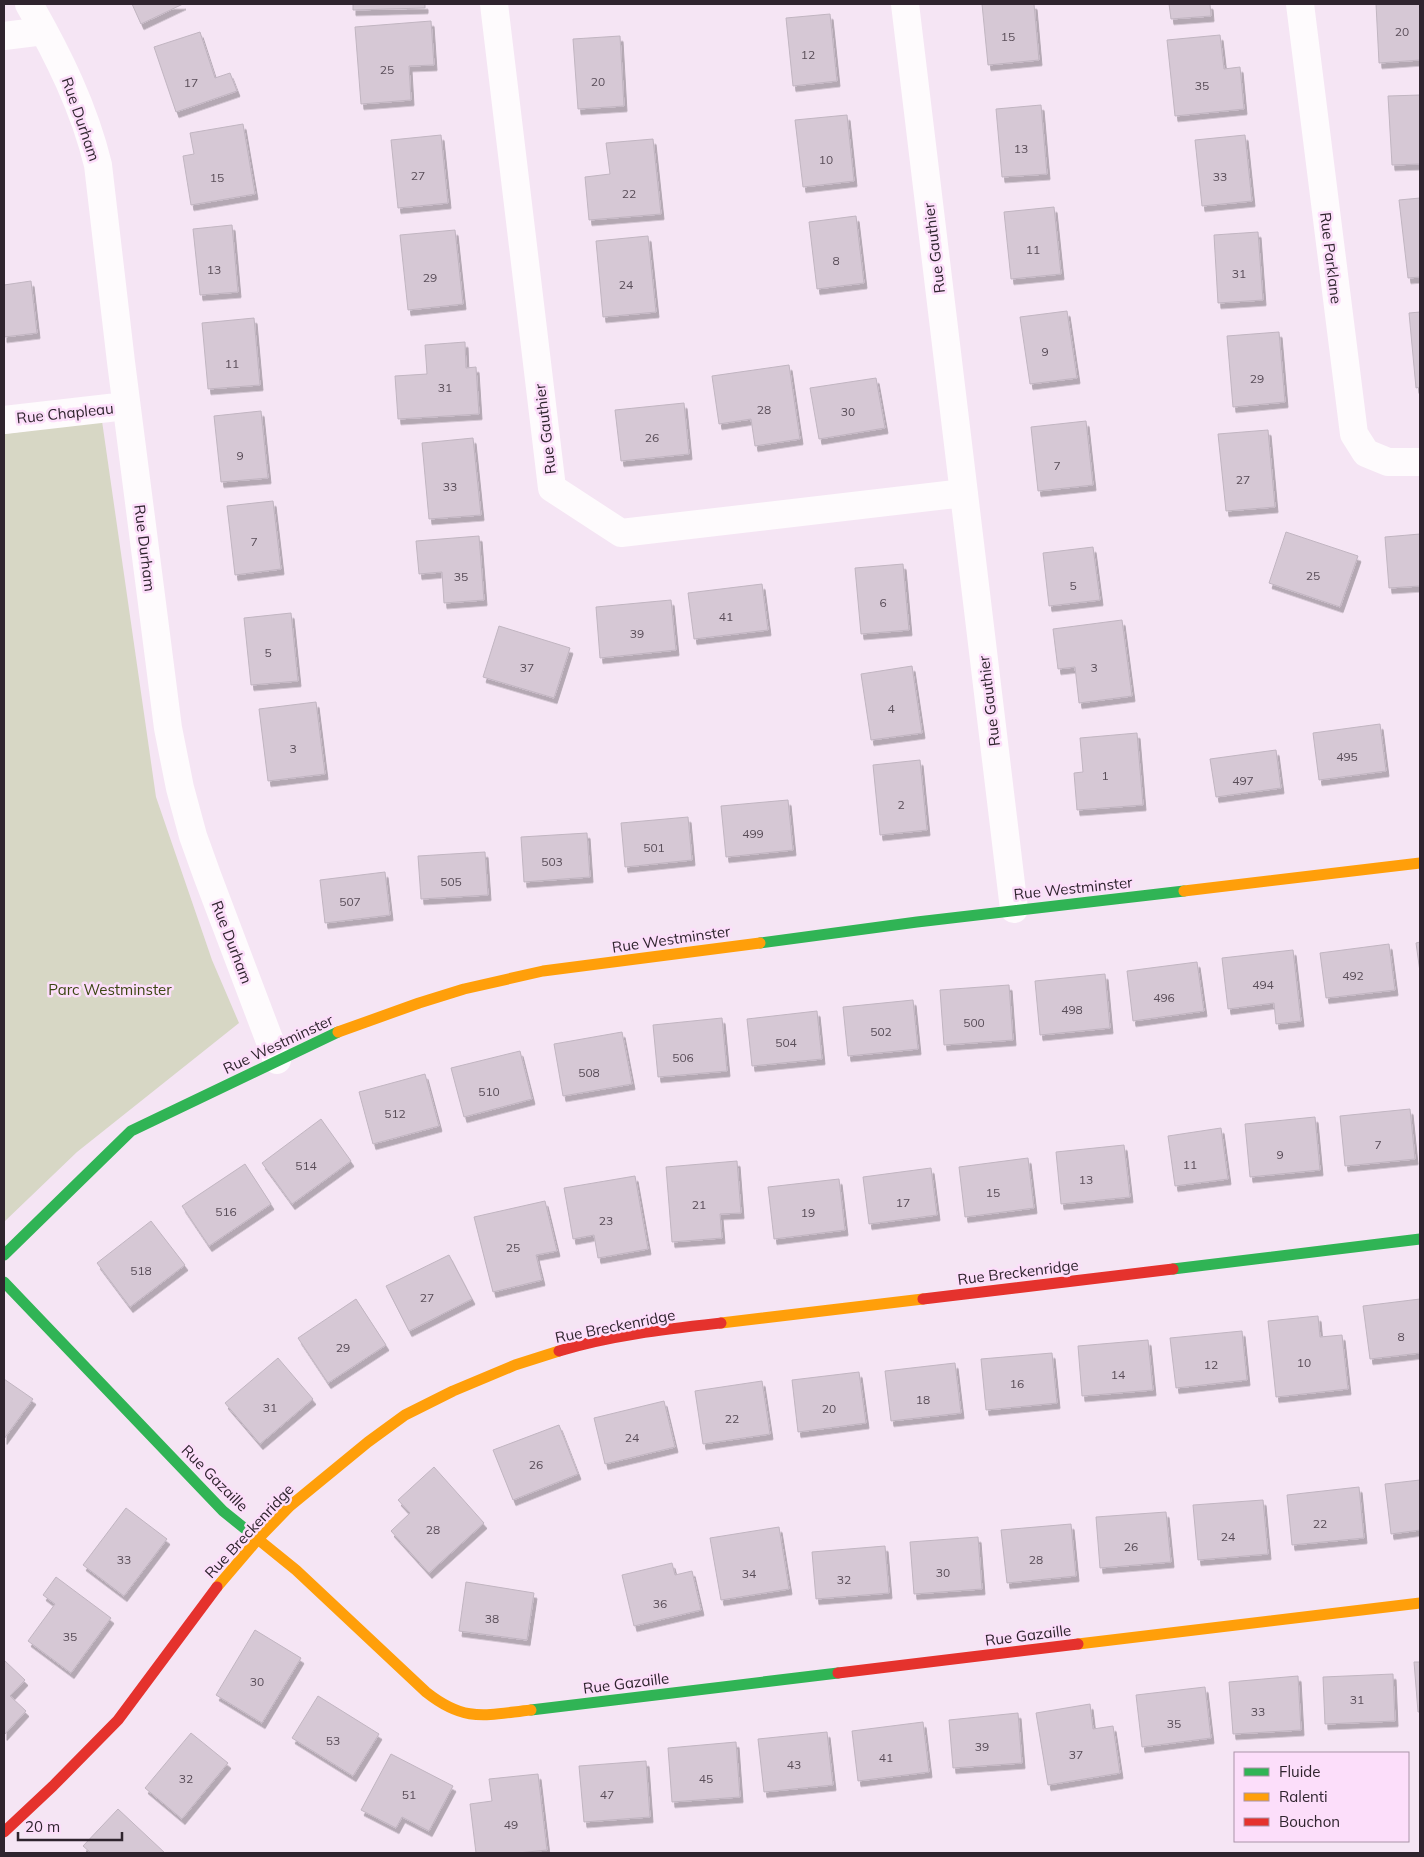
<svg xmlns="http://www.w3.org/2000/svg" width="1424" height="1857" font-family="Mulish,sans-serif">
<defs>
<filter id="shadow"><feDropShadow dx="3" dy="5.5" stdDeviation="0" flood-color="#0004"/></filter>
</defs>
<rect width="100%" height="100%" fill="#f5e5f4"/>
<path fill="#d7d7c5" d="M102,421L156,797L212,960L239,1023L77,1152L4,1222V434Z"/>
<path fill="#d6c8d5" stroke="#c1b5c1" filter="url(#shadow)" d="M132,4H183L141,24Z
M353,4H425V8L353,10Z
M982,4H1034L1039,60L988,65Z
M1169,4H1210L1211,16L1171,19Z
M1376,4H1420V60L1379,63Z
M830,14L837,81L793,86L786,18Z
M431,21L434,65L409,66L411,100L361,104L355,27Z
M200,32L215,78L230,73L237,91L176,112L154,47Z
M1220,35L1224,69L1240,67L1244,109L1175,116L1167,40Z
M620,36L624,106L578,109L573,39Z
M1420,95V164L1392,165L1388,96Z
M1041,105L1047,174L1002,177L996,109Z
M847,115L854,181L803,187L795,120Z
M243,124L255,194L191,205L183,156L194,154L190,133Z
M441,135L448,203L398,208L391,140Z
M1245,135L1252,201L1202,206L1195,140Z
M653,139L661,214L589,220L585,177L610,174L606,143Z
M1420,198V277L1408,278L1399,200Z
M1054,207L1061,274L1011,279L1004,212Z
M856,216L864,283L817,289L809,222Z
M232,225L238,292L200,295L193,229Z
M455,230L463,304L408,310L400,235Z
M1258,232L1263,300L1218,303L1214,235Z
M648,236L656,312L603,317L596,241Z
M31,281L37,333L4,337V285Z
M1067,311L1077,378L1030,384L1020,317Z
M1420,312V387L1416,388L1409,313Z
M254,318L260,385L208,389L202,323Z
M1279,332L1285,402L1233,407L1227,336Z
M465,342L466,368L476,367L479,414L398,419L395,376L427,374L425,345Z
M789,365L800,439L755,446L751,419L719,424L712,376Z
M876,378L885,428L819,439L810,388Z
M684,403L689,454L621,461L615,410Z
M261,411L268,478L221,482L214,416Z
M1086,421L1093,485L1038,491L1031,427Z
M1268,430L1275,507L1226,511L1218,434Z
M473,438L481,515L429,519L422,443Z
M273,501L281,569L235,575L227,506Z
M1286,532L1358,556L1340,607L1269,583Z
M1420,534V586L1389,588L1385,537Z
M479,536L484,600L444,603L442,572L419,574L416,541Z
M1093,547L1100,600L1049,606L1043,553Z
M903,564L909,630L861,634L855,568Z
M762,584L768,630L694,639L688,593Z
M671,600L676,650L600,658L596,607Z
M291,613L298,681L251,685L244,618Z
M1122,620L1132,696L1079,703L1075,667L1058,669L1053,629Z
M499,626L570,648L554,698L483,677Z
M912,666L922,733L871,740L861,674Z
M316,702L325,774L268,781L259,709Z
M1380,724L1386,771L1319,780L1313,733Z
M1137,733L1143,805L1077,810L1074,773L1083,772L1080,738Z
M1276,750L1281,788L1216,797L1210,759Z
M920,760L927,830L880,835L873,765Z
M788,800L793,850L726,857L721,806Z
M688,817L692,860L625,867L621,823Z
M587,833L590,877L524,882L521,837Z
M485,852L488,895L421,899L418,856Z
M385,872L390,915L325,923L320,880Z
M1420,942V972L1416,943Z
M1389,944L1395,990L1326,998L1320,953Z
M1293,950L1301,1021L1276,1024L1274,1003L1228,1009L1222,958Z
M1197,962L1204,1011L1133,1021L1127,971Z
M1105,974L1110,1028L1040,1035L1035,981Z
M1009,985L1013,1040L944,1045L940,990Z
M913,1000L918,1049L848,1056L843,1007Z
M817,1011L822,1059L752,1066L747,1019Z
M722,1018L727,1071L658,1077L653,1025Z
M622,1032L632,1084L563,1096L554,1044Z
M520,1051L532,1099L464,1117L451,1068Z
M425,1074L439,1126L373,1144L359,1092Z
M1410,1109L1415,1159L1345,1166L1340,1116Z
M1315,1117L1320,1170L1250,1177L1245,1124Z
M321,1119L351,1161L292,1204L262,1163Z
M1221,1128L1228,1179L1175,1186L1168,1136Z
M1124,1145L1130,1197L1061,1204L1056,1152Z
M1028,1158L1034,1208L965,1217L959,1167Z
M737,1161L741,1213L720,1214L722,1238L672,1242L666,1167Z
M245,1164L271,1204L209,1246L182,1206Z
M931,1168L937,1215L869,1224L863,1177Z
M635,1176L648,1249L598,1258L594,1235L573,1239L564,1188Z
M839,1179L845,1230L774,1239L768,1187Z
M545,1201L557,1251L536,1255L542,1280L493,1292L474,1217Z
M151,1221L185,1265L130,1307L97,1263Z
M449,1255L472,1299L409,1331L386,1286Z
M356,1299L386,1345L328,1383L298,1338Z
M1420,1299V1353L1370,1359L1363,1306Z
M1318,1316L1320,1337L1342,1335L1348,1389L1276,1397L1268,1321Z
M1242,1331L1247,1380L1176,1388L1170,1338Z
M1148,1340L1153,1390L1082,1396L1078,1346Z
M1052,1353L1057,1403L986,1410L981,1359Z
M278,1358L313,1399L260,1444L225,1403Z
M955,1363L961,1413L891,1421L885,1371Z
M859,1372L866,1423L798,1432L792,1380Z
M4,1379L33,1399L4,1439Z
M762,1381L770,1434L703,1444L695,1391Z
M664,1401L675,1447L605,1464L594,1418Z
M559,1425L578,1474L513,1500L493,1450Z
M434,1467L484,1523L429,1573L391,1531L410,1513L398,1500Z
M1420,1480V1530L1391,1534L1385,1484Z
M1359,1487L1364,1538L1292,1545L1287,1495Z
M1263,1500L1268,1554L1198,1560L1193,1505Z
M126,1508L167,1539L124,1596L83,1565Z
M1166,1512L1171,1562L1100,1568L1096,1517Z
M1071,1524L1076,1576L1007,1583L1001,1530Z
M779,1527L789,1589L721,1600L710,1538Z
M978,1537L982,1589L914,1594L910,1542Z
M885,1546L889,1593L816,1599L812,1552Z
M672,1563L675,1575L692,1571L701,1610L634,1626L622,1575Z
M56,1577L111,1618L71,1673L28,1641L55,1604L43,1595Z
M466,1582L534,1593L527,1640L459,1631Z
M255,1630L301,1658L262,1723L216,1695Z
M4,1660L25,1680L10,1696L26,1711L4,1735Z
M1414,1662H1420V1712H1418Z
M1393,1674L1395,1721L1325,1724L1323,1677Z
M1298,1676L1301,1730L1233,1734L1229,1682Z
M1205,1687L1211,1738L1142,1747L1136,1695Z
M318,1696L379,1734L353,1776L292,1738Z
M1090,1704L1093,1729L1113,1726L1120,1773L1048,1785L1036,1713Z
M1018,1713L1022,1763L953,1768L949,1720Z
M923,1722L929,1772L858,1781L852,1731Z
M827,1732L833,1785L764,1792L758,1739Z
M191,1733L228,1763L182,1819L145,1788Z
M736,1742L740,1797L672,1802L668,1748Z
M391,1754L453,1786L429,1831L402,1817L396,1828L361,1810Z
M646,1761L650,1817L584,1822L579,1766Z
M538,1774L547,1850L518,1853H476L470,1804L492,1801L489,1779Z
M118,1809L165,1853H91L83,1846Z"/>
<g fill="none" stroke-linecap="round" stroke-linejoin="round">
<path stroke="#fefbfd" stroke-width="28" d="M29,4C58,55 84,107 98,165L121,362L168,728L180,788L193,836L207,875L277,1060
M494,4L552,488L621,533L964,493
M905,4L1014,909
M1300,4L1354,434L1366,453L1388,462H1420
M4,36L44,31
M4,420L126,406"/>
<path stroke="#30b455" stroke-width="11" d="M760,943L917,922L1184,891
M4,1255L131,1131L338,1032
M1173,1269L1420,1239
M4,1282L223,1511L254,1536
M531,1710L838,1673"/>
<path stroke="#ff9f0a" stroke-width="11" d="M1184,891L1420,863
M338,1032L419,1003L464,989L543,971L760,943
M721,1323L923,1299
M254,1536L296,1570L426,1692C465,1723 485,1715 531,1710
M217,1587L258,1539L290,1506L368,1442L405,1415L453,1391L515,1365L559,1351
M1078,1644L1420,1603"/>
<path stroke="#e5322d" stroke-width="11" d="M923,1299L1173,1269
M559,1351C611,1335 667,1329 721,1323
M838,1673L1078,1644
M4,1832L53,1786L118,1720L217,1587"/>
</g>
<g text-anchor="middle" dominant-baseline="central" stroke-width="5" stroke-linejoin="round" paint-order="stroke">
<g font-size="12" fill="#594d58">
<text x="1402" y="31">20</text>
<text x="1008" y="36">15</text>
<text x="808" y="54">12</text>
<text x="387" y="69">25</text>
<text x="598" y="81">20</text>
<text x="191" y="82">17</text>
<text x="1202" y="85">35</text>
<text x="1021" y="148">13</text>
<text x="826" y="159">10</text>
<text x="418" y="175">27</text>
<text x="1220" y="176">33</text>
<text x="217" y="177">15</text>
<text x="629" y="193">22</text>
<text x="1033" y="249">11</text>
<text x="836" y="260">8</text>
<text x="214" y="269">13</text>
<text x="1239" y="273">31</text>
<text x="430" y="277">29</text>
<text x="626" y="284">24</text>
<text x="1045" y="351">9</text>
<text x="232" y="363">11</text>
<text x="1257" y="378">29</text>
<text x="445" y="387">31</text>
<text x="764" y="409">28</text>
<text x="848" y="411">30</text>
<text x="652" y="437">26</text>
<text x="240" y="455">9</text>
<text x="1057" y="465">7</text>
<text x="1243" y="479">27</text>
<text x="450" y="486">33</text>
<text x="254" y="541">7</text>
<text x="1313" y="575">25</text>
<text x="461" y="576">35</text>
<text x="1073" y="585">5</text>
<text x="883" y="602">6</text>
<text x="726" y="616">41</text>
<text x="637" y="633">39</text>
<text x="268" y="652">5</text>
<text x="527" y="667">37</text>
<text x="1094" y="667">3</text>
<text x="891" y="708">4</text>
<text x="293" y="748">3</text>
<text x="1347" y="756">495</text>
<text x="1105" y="775">1</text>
<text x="1243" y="780">497</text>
<text x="901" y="804">2</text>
<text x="753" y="833">499</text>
<text x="654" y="847">501</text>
<text x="552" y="861">503</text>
<text x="451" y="881">505</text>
<text x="350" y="901">507</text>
<text x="1353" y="975">492</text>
<text x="1263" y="984">494</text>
<text x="1164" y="997">496</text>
<text x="1072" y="1009">498</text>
<text x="974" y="1022">500</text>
<text x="881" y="1031">502</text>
<text x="786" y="1042">504</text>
<text x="683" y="1057">506</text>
<text x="589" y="1072">508</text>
<text x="489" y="1091">510</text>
<text x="395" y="1113">512</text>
<text x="1378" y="1144">7</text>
<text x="1280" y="1154">9</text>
<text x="1190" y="1164">11</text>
<text x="306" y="1165">514</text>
<text x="1086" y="1179">13</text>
<text x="993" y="1192">15</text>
<text x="903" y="1202">17</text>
<text x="699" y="1204">21</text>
<text x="226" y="1211">516</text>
<text x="808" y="1212">19</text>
<text x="606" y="1220">23</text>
<text x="513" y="1247">25</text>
<text x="141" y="1270">518</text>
<text x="427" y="1297">27</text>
<text x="1401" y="1336">8</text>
<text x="343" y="1347">29</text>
<text x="1304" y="1362">10</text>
<text x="1211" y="1364">12</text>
<text x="1118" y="1374">14</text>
<text x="1017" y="1383">16</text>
<text x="923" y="1399">18</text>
<text x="270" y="1407">31</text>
<text x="829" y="1408">20</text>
<text x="732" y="1418">22</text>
<text x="632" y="1437">24</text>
<text x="536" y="1464">26</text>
<text x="1320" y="1523">22</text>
<text x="433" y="1529">28</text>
<text x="1228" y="1536">24</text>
<text x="1131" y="1546">26</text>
<text x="124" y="1559">33</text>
<text x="1036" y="1559">28</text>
<text x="943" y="1572">30</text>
<text x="749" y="1573">34</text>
<text x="844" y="1579">32</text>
<text x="660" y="1603">36</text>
<text x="492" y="1618">38</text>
<text x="70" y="1636">35</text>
<text x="257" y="1681">30</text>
<text x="1357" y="1699">31</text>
<text x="1258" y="1711">33</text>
<text x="1174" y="1723">35</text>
<text x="333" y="1740">53</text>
<text x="982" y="1746">39</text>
<text x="1076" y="1754">37</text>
<text x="886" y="1757">41</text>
<text x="794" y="1764">43</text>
<text x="186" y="1778">32</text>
<text x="706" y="1778">45</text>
<text x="409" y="1794">51</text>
<text x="607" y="1794">47</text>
<text x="511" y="1824">49</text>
</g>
<g font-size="15" fill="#2f242e" stroke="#fcdefa">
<text transform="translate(81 119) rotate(71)">Rue Durham</text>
<text transform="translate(934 248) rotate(-97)">Rue Gauthier</text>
<text transform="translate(1331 258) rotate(83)">Rue Parklane</text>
<text transform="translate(65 413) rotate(-6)">Rue Chapleau</text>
<text transform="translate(545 429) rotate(-97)">Rue Gauthier</text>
<text transform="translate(145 548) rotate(83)">Rue Durham</text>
<text transform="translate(989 701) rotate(-97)">Rue Gauthier</text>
<text transform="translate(1073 888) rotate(-6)">Rue Westminster</text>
<text transform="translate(671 939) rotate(-8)">Rue Westminster</text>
<text transform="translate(232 942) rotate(69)">Rue Durham</text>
<text transform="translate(278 1044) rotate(-25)">Rue Westminster</text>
<text transform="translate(1018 1272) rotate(-7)">Rue Breckenridge</text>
<text transform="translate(615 1326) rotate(-11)">Rue Breckenridge</text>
<text transform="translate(215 1478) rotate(45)">Rue Gazaille</text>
<text transform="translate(249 1531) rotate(-47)">Rue Breckenridge</text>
<text transform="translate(1028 1635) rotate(-7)">Rue Gazaille</text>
<text transform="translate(626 1683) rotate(-7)">Rue Gazaille</text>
</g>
<g font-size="15" fill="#3b4612" stroke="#fcdefa">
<text x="110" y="989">Parc Westminster</text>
</g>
</g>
<rect width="1424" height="1857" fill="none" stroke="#2f242e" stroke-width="10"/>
<rect x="1234" y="1752" width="175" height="90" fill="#fcdefa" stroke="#aa94a8"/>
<rect x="1244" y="1768" width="25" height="8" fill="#30b455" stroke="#aa94a8"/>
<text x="1279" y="1777" font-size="15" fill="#2f242e">Fluide</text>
<rect x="1244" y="1793" width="25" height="8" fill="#ff9f0a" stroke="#aa94a8"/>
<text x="1279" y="1802" font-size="15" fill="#2f242e">Ralenti</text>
<rect x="1244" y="1818" width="25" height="8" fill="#e5322d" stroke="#aa94a8"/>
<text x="1279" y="1827" font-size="15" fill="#2f242e">Bouchon</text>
<path d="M18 1832v8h104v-8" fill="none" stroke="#2f242e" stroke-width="2.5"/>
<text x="25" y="1832" font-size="15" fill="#2f242e" stroke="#fcdefa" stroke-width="4" paint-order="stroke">20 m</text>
</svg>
